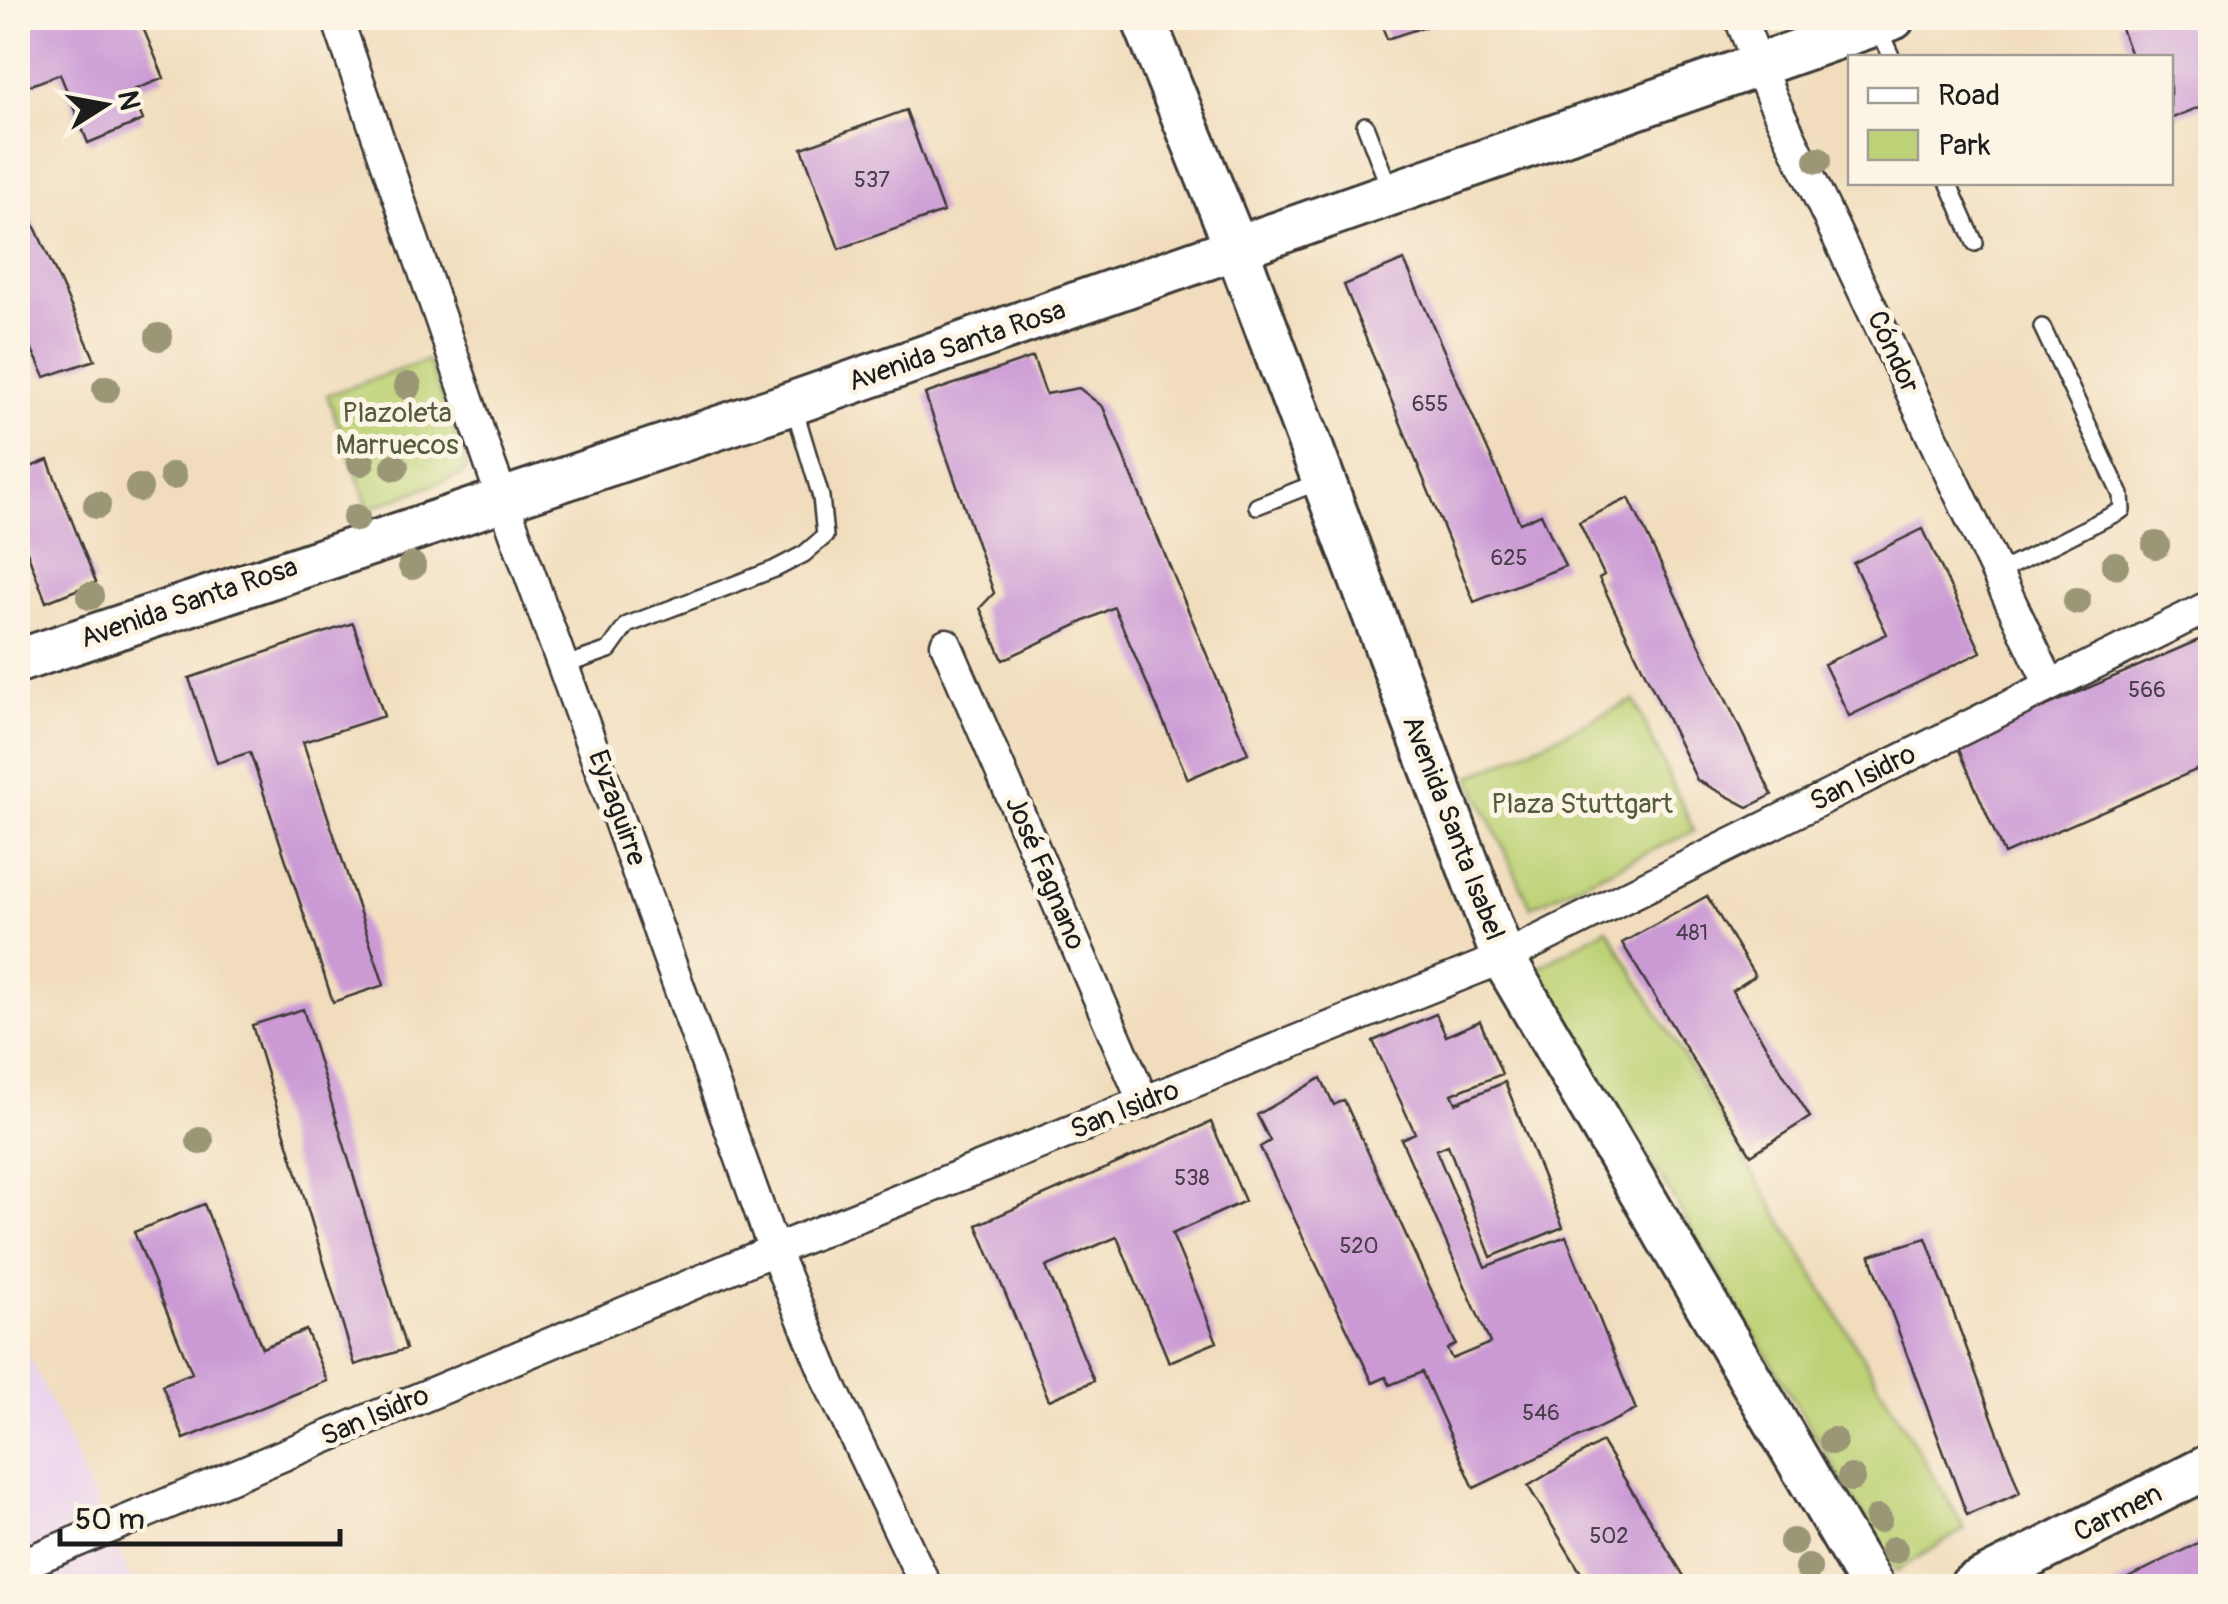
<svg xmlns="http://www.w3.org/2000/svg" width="2228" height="1604" font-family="Pangolin,sans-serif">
<rect width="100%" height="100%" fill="#fcf5e5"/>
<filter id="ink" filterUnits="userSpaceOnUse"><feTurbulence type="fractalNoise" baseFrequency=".01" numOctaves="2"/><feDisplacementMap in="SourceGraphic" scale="20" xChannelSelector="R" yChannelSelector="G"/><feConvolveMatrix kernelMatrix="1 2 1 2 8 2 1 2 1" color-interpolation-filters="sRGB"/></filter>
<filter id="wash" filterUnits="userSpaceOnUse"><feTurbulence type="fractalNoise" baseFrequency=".0048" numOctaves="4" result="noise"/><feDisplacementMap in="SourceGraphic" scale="40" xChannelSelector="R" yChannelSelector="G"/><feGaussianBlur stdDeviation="2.25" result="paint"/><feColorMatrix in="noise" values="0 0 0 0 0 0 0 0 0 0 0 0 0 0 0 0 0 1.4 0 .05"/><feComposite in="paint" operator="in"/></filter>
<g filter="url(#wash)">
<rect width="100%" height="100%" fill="#f1ddbd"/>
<path fill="#e9d2ee" d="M18,1331L134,1586H18Z"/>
<path fill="#bdd276" stroke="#6c7749" stroke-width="2.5" d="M428,360L467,464L463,474L369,509L327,395Z
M1634,700L1694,831L1531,907L1470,777Z
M1607,928L1965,1529L1896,1571L1536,969Z"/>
<g id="blocks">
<path fill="#cb9ad5" d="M18,18H139L164,78L131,91L143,120L88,143L60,74L18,90Z
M1379,18H1451L1387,39Z
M2134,18H2210V103L2170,119V58H2132L2119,23Z
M906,110L943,212L839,249L802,148Z
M18,189L95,360L45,377L18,320Z
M1404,260L1520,523L1541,514L1565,566L1474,602L1344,285Z
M1033,357L1046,394L1079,388L1103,407L1248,753L1188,779L1114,607L1003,660L980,608L994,593L925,394Z
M48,460L96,582L46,602L18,528V472Z
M1629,498L1772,795L1748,807L1697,780L1599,578L1604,575L1579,522Z
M1923,529L1981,652L1849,716L1824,664L1887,634L1853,563Z
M353,623L384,716L303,742L384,985L333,1002L250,752L217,763L189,678Z
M2210,635V764L2004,854L1957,745Z
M1707,896L1755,976L1732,991L1810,1117L1751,1155L1622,943Z
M303,1009L406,1349L355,1365L252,1025Z
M1436,1014L1446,1036L1480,1021L1502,1074L1452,1094L1456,1103L1505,1082L1563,1227L1491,1257L1448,1145L1436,1150L1485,1267L1566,1236L1636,1410L1474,1488L1422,1372L1390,1385L1386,1377L1373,1383L1260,1147L1270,1141L1257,1115L1321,1078L1334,1105L1344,1100L1456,1344L1447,1349L1452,1359L1490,1343L1401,1139L1415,1133L1373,1041Z
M1211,1122L1245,1201L1172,1234L1217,1342L1169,1362L1117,1237L1046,1267L1094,1381L1049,1400L977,1225Z
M204,1204L262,1348L306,1330L327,1381L184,1439L162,1385L192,1373L134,1232Z
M1926,1238L2020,1493L1967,1515L1870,1255Z
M1602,1442L1690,1586H1589L1528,1486Z
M2210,1537V1586H2112Z"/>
</g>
</g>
<g filter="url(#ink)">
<use href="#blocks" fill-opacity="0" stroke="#3c3934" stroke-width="2.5"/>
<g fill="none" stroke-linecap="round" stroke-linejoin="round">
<g stroke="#3c3934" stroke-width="20">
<path id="lane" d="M1878,27L1892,58
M1365,125L1390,190
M1948,182L1975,243
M1257,506L1323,480
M1997,573L2122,510L2121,495L2042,327
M566,665L609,650L627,625L775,569L804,554L825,536L821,497L793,404"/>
</g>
<g stroke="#3c3934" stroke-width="35">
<path id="street" d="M337,18L490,464L774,1250L831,1387L926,1586
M1740,18L1772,98L2050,685
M946,644L1144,1103
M18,1566L774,1250L1503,958L2210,606"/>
</g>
<g stroke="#3c3934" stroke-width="48">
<path id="secondary" d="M1143,18L1236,247L1503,958L1872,1586
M18,661L793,403L1893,18
M1971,1586L2210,1466"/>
</g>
<use href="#lane" stroke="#fff" stroke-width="15"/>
<use href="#street" stroke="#fff" stroke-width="30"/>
<use href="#secondary" stroke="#fff" stroke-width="42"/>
</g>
<g fill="#9b9676">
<circle cx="1818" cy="160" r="14"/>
<circle cx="159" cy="337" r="14"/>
<circle cx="408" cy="386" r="14"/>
<circle cx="106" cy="389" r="14"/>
<circle cx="361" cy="462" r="14"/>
<circle cx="395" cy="467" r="14"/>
<circle cx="173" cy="476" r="14"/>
<circle cx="139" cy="488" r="14"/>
<circle cx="97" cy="505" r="14"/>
<circle cx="356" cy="518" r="14"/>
<circle cx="2156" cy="545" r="14"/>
<circle cx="2115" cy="565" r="14"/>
<circle cx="412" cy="566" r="14"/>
<circle cx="90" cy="596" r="14"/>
<circle cx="2077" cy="601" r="14"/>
<circle cx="200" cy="1141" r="14"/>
<circle cx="1833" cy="1441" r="14"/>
<circle cx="1851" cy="1478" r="14"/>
<circle cx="1878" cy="1519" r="14"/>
<circle cx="1793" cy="1542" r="14"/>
<circle cx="1894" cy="1550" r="14"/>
<circle cx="1808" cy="1568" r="14"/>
</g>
</g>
<g text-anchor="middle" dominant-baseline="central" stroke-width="10" stroke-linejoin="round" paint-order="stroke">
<g font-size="22" fill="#483c4a">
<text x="872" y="180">537</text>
<text x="1430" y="404">655</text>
<text x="1509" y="558">625</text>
<text x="2147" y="690">566</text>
<text x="1692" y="933">481</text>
<text x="1192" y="1178">538</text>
<text x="1359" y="1246">520</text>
<text x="1541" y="1413">546</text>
<text x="1609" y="1536">502</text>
</g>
<g font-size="28" fill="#1c1c1c" stroke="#fcf5e5">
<text transform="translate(957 346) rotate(-19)">Avenida Santa Rosa</text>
<text transform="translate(1893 352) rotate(65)">Cóndor</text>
<text transform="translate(189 603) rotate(-19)">Avenida Santa Rosa</text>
<text transform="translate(1863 778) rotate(-27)">San Isidro</text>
<text transform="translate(617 808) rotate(70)">Eyzaguirre</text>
<text transform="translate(1453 828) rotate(69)">Avenida Santa Isabel</text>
<text transform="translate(1045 873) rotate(67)">José Fagnano</text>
<text transform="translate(1125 1110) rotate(-22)">San Isidro</text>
<text transform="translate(375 1416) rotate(-23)">San Isidro</text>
<text transform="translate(2118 1513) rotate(-27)">Carmen</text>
</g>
<g font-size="28" fill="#545c3c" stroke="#fcf5e5">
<text x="397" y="413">Plazoleta<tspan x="397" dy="32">Marruecos</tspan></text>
<text x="1582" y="804">Plaza Stuttgart</text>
</g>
</g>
<rect width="2228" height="1604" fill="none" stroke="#fcf5e5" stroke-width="60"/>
<rect x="1848" y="55" width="325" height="130" fill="#fcf5e5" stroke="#a29e95" stroke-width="2.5"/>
<rect x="1868" y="88" width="50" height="15" fill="#ffffff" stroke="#a29e95" stroke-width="2.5"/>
<text x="1938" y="105" font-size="30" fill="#1c1c1c">Road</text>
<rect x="1868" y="130" width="50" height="30" fill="#bdd276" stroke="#a29e95" stroke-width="2.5"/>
<text x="1938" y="155" font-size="30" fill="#1c1c1c">Park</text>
<g transform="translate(105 105) rotate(79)" stroke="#fcf5e5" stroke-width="8" paint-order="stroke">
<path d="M0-8L18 38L0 25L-18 38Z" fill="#1c1c1c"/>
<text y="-15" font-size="28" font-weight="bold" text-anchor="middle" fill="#1c1c1c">N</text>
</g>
<path d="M60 1529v15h280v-15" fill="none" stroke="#1c1c1c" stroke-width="5"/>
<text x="75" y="1529" font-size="30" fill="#1c1c1c" stroke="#fcf5e5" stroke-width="8" paint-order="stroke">50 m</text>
</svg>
